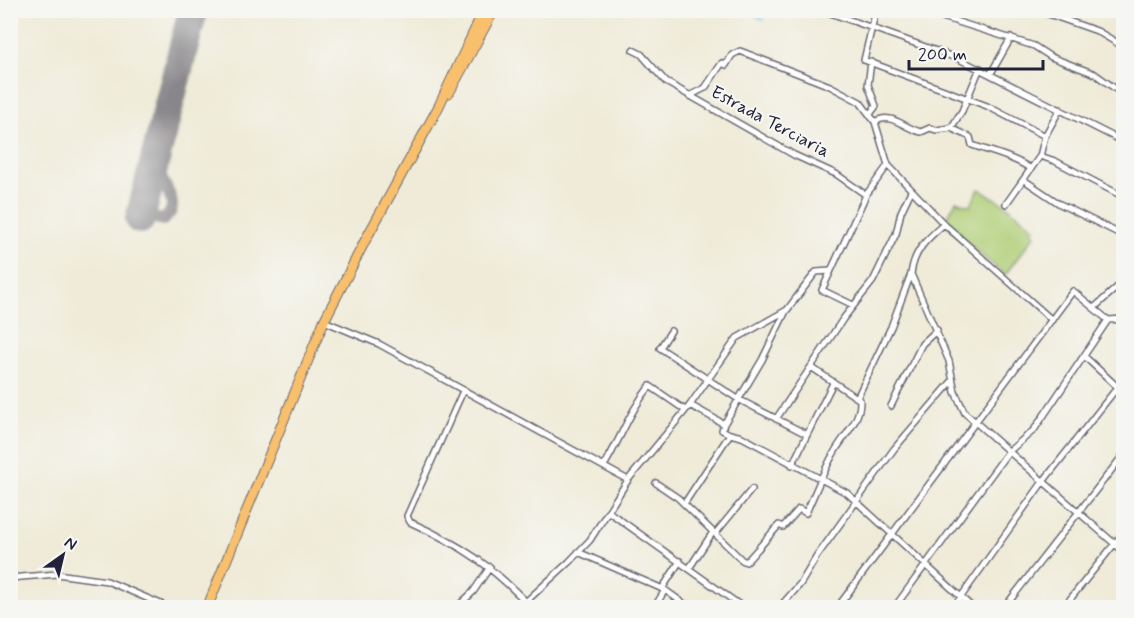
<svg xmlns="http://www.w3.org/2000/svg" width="1134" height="618" font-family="Mynerve,sans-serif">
<rect width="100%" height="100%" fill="#f6f6f2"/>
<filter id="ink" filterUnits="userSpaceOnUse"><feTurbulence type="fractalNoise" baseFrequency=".0167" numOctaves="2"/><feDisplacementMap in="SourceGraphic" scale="12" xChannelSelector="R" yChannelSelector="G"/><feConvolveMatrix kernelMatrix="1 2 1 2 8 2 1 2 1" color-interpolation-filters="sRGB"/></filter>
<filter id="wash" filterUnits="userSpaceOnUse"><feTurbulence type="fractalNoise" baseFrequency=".008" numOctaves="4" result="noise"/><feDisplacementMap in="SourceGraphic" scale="24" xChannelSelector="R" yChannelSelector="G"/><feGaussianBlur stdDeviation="1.35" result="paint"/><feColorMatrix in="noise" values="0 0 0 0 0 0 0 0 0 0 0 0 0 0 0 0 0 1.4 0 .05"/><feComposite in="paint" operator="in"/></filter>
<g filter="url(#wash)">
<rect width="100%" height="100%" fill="#efebd8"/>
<path fill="#aecd74" stroke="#687858" stroke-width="1.5" d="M979,189L1006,205L1034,228L1031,232L1035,235L1005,275L944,223L956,201L970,206Z"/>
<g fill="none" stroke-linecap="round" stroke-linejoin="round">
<path stroke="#82b8f1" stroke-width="1.5" d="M746,10L764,20
M897,124L903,129L911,131"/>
<path stroke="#88868a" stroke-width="12" d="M141,215L163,220C187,203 155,181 156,160"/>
<path stroke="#88868a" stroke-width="30" d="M140,219L193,10"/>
</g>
</g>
<g filter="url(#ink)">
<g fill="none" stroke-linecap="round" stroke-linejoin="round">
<g stroke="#6a6872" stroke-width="8">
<path id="street" d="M822,10L959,59L1124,142
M876,10L864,60L987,106L1045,136
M920,10L1034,46L1051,57L1095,74L1124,95
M1037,10L1097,31L1124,47
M633,50L641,54L666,82L794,155L836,174L866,195L888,165
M980,68L962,111L951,128L970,137L972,145C991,152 1014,157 1031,169
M991,73L1011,38
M689,96L705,88L722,63L726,65L732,55L740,51L830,86L860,102L875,122L888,165L944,224L1052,320
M870,114L876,106L868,85L871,62
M875,122C891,111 905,129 921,132L930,128L936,130L951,128
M1040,156L1055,161L1124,197
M1024,180L1060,204L1124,236
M1006,204L1040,156L1045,136L1060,109
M944,224C927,239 914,250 911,274L949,361L955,392L965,413L1124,552
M853,305L822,290L866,195
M1095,307L1124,281
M324,321L379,344L628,480
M671,331L660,348L738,399L806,434
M1084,356L1124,393
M463,391L407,516L410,522C463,546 491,565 532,608
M857,398L891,327L911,274
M690,405L724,424
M891,406L922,344L937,330
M776,419L843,319L873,281L896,234L901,212L911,191
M730,434L722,430L724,424L762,360L786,311
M792,465L833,383
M604,466C621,438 629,412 650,386L685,410
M656,483L678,498L742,560L746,562L748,560L779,525L783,527L799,509L806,513C815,493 823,472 834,453C843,436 861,421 860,400L811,367
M684,504L730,434L742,437L847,493L973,608
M609,512L744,608
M715,534L752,489
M578,552L665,590L690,608
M690,567L713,532
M10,578L57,574L107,581L170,608
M662,589L680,561
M456,608L473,592L490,567
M519,608L569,562L590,540L628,480L690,405L737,338L787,310L816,272L830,271
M654,608L665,590
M779,608L801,583L817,556L894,449L952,381
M837,608L1073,291L1108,320
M894,608L1008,452L1034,430L1108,320L1124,319
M953,608L1042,483L1124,379
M1004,608L1124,454
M1063,608L1124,532"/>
</g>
<g stroke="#6a6872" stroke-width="11">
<path id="highway" d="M449,93L494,10
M207,608L324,321L366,239L438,108L484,10"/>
</g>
<use href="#street" stroke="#fff" stroke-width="5"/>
<use href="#highway" stroke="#f8bf6c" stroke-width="9"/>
</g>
</g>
<g text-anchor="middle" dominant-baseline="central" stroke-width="4.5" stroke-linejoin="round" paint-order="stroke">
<g font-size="18" fill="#22223b" stroke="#f6f6f2">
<text transform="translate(770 122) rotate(28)">Estrada Terciaria</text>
</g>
</g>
<rect width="1134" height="618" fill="none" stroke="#f6f6f2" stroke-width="36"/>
<g transform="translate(63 555) rotate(34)" stroke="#f6f6f2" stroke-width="4.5" paint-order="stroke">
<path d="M0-4.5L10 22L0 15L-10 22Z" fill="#22223b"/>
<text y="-9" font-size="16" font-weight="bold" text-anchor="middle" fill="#22223b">N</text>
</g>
<path d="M909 60v9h134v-9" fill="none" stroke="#22223b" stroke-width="3"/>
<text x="918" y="60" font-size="18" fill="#22223b" stroke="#f6f6f2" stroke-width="4.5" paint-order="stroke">200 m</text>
</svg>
